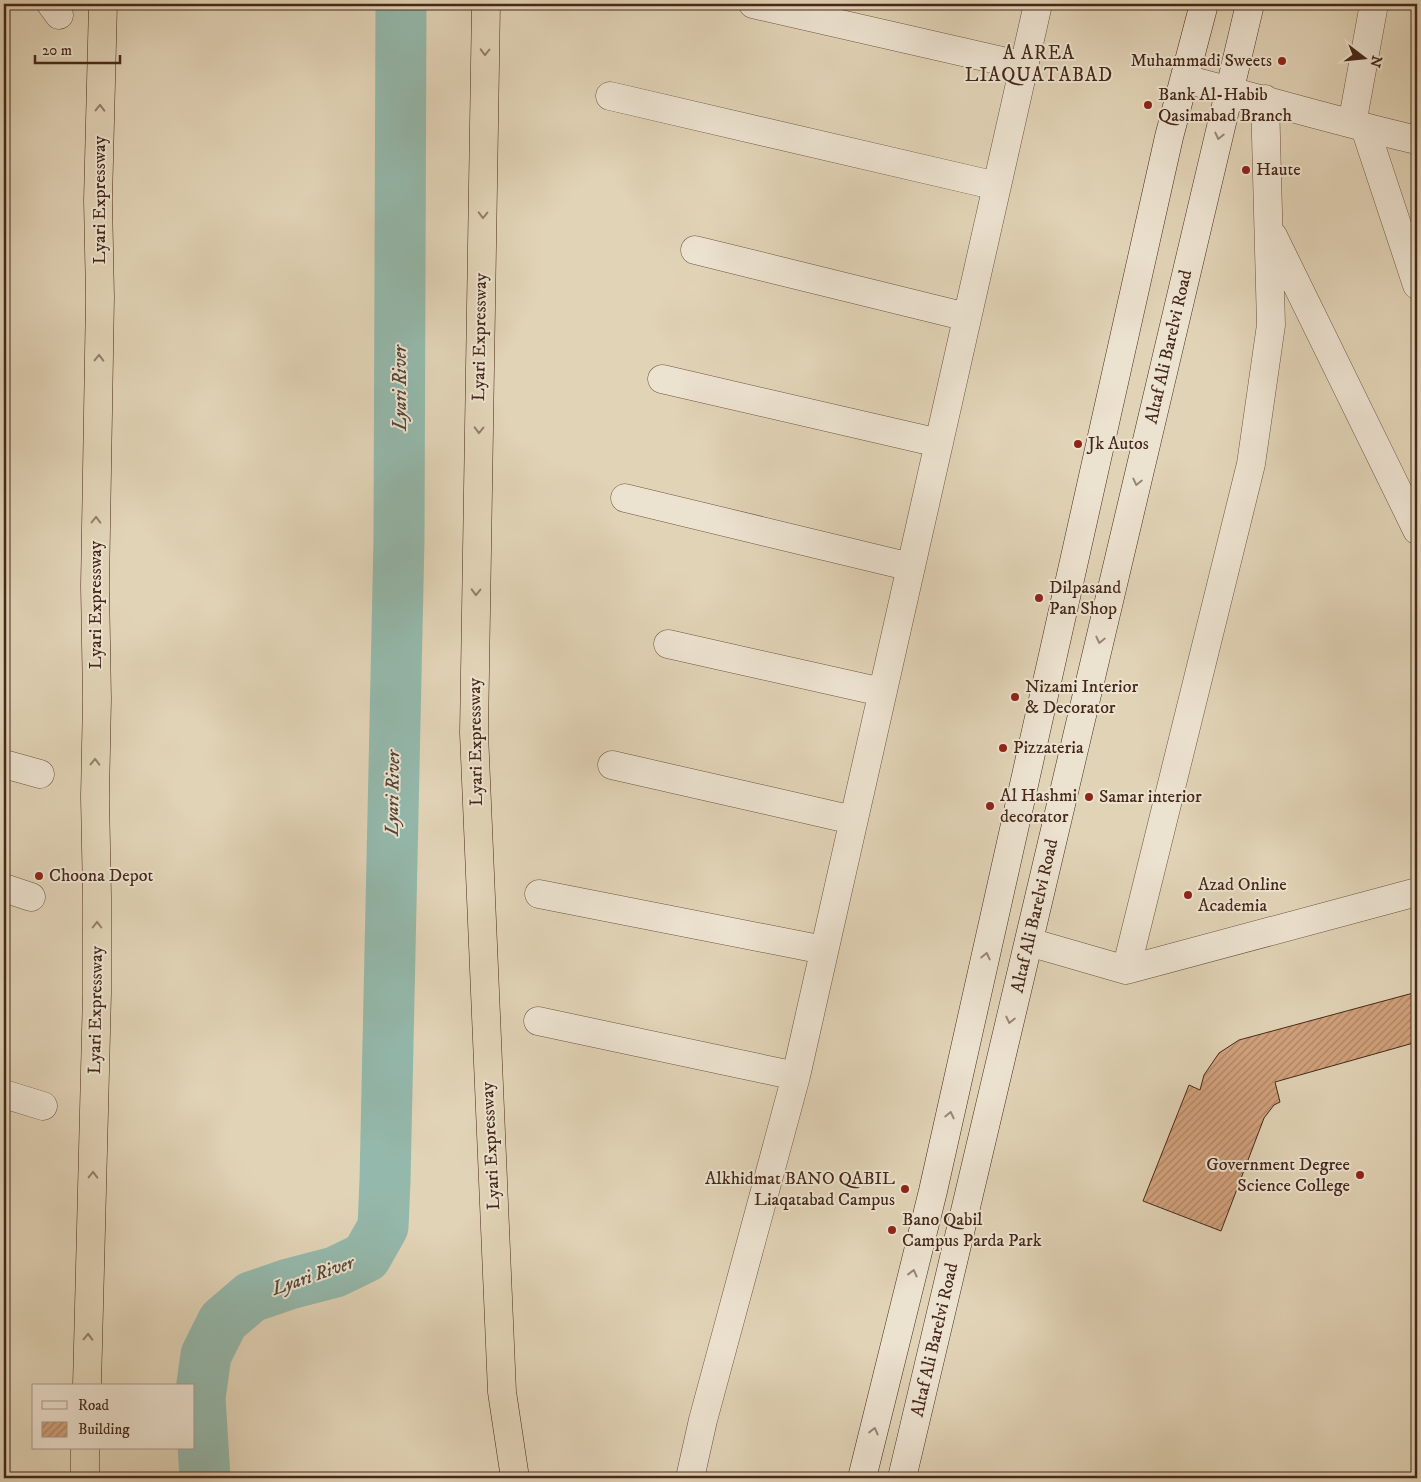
<svg xmlns="http://www.w3.org/2000/svg" width="1421" height="1482" font-family="'IM FELL DW Pica',serif">
<defs>
<pattern id="building-hatch" width="6" height="6" patternUnits="userSpaceOnUse" patternTransform="scale(1.25)"><rect width="6" height="6" fill="#d2a27c"/><path d="M-1 1l2-2M0 6l6-6M5 7l2-2" fill="none" stroke="#ac8465"/></pattern>
</defs>
<rect width="100%" height="100%" fill="#e1d3b6"/>
<filter id="stains"><feTurbulence type="fractalNoise" baseFrequency=".004" numOctaves="4"/><feColorMatrix values="0 0 0 0 .2 0 0 0 0 .09 0 0 0 0 .02 0 0 0 .5 -.17"/></filter>
<radialGradient id="worn" r=".72"><stop offset=".6" stop-color="#630" stop-opacity="0"/><stop offset="1" stop-color="#630" stop-opacity=".3"/></radialGradient>
<g fill="none" stroke-linecap="round" stroke-linejoin="round">
<path stroke="#94b8ab" stroke-width="51" d="M205,1478L200,1398L206,1355L223,1321L251,1297L289,1284L335,1272L366,1257L383,1227L385,1181L399,539L401,4"/>
</g>
<path fill="url(#building-hatch)" stroke="#462819" d="M1417,992V1042L1275,1082L1280,1102L1274,1105L1264,1118L1221,1231L1143,1201L1189,1085L1200,1090L1204,1075L1219,1053L1239,1040Z"/>
<g fill="none" stroke-linecap="round" stroke-linejoin="round">
<g stroke="#6d5340" stroke-width="29">
<path id="minor" d="M51,4L59,15
M753,4L1024,66
M1185,79C1262,99 1339,122 1417,140
M610,96L997,186
M1352,124L1374,4
M1365,128L1417,285
M1273,236L1417,530
M695,250L967,317
M662,379L939,443
M625,498L911,567
M668,644L882,692
M4,764L40,774
M612,765L853,820
M4,888L31,897
M539,894L824,950
M1029,942L1126,970L1417,892
M1126,970L1251,464L1271,325L1265,99
M538,1021L796,1076
M4,1094L43,1106
M690,1478L703,1420L796,1076L1038,4"/>
</g>
<g stroke="#462819" stroke-width="29">
<path id="secondary" d="M862,1478L933,1191L1169,137L1204,4
M902,1478L1250,4"/>
</g>
<g stroke="#462819" stroke-width="29">
<path id="motorway" d="M486,4L474,733L502,1392L515,1478
M87,1386L97,993V896L95,797L97,699L95,586L100,297L98,200L103,4
M85,1478V1448"/>
</g>
<use href="#minor" stroke="#ece2d0" stroke-width="28"/>
<use href="#secondary" stroke="#ece2d0" stroke-width="28"/>
<use href="#motorway" stroke="#e1d3b6" stroke-width="28"/>
</g>
<defs><path id="oneway-chevron" d="M-2-3.5L2.5 0L-2 3.5" fill="none" stroke-width="1.6" stroke-linecap="round" stroke-linejoin="round" transform="scale(1.25)"/></defs>
<g stroke="#947e68">
<use href="#oneway-chevron" transform="translate(485 52) rotate(91)"/>
<use href="#oneway-chevron" transform="translate(100 108) rotate(-89)"/>
<use href="#oneway-chevron" transform="translate(483 215) rotate(91)"/>
<use href="#oneway-chevron" transform="translate(99 358) rotate(-89)"/>
<use href="#oneway-chevron" transform="translate(479 430) rotate(91)"/>
<use href="#oneway-chevron" transform="translate(96 520) rotate(-89)"/>
<use href="#oneway-chevron" transform="translate(476 592) rotate(91)"/>
<use href="#oneway-chevron" transform="translate(95 762) rotate(-89)"/>
<use href="#oneway-chevron" transform="translate(97 925) rotate(-90)"/>
<use href="#oneway-chevron" transform="translate(93 1175) rotate(-89)"/>
<use href="#oneway-chevron" transform="translate(88 1337) rotate(-88)"/>
</g>
<g stroke="#998574">
<use href="#oneway-chevron" transform="translate(1219 136) rotate(103)"/>
<use href="#oneway-chevron" transform="translate(1137 482) rotate(103)"/>
<use href="#oneway-chevron" transform="translate(1100 640) rotate(103)"/>
<use href="#oneway-chevron" transform="translate(986 956) rotate(-77)"/>
<use href="#oneway-chevron" transform="translate(1010 1020) rotate(103)"/>
<use href="#oneway-chevron" transform="translate(950 1115) rotate(-77)"/>
<use href="#oneway-chevron" transform="translate(913 1273) rotate(-76)"/>
<use href="#oneway-chevron" transform="translate(874 1431) rotate(-76)"/>
</g>
<g fill="#8f2418" stroke="#ece2d0" stroke-width="2">
<circle cx="1282" cy="61" r="5"/>
<circle cx="1148" cy="105" r="5"/>
<circle cx="1246" cy="170" r="5"/>
<circle cx="1078" cy="444" r="5"/>
<circle cx="1039" cy="598" r="5"/>
<circle cx="1015" cy="697" r="5"/>
<circle cx="1003" cy="748" r="5"/>
<circle cx="1089" cy="797" r="5"/>
<circle cx="990" cy="806" r="5"/>
<circle cx="39" cy="876" r="5"/>
<circle cx="1188" cy="895" r="5"/>
<circle cx="1360" cy="1175" r="5"/>
<circle cx="905" cy="1189" r="5"/>
<circle cx="892" cy="1230" r="5"/>
</g>
<g text-anchor="middle" dominant-baseline="central" stroke-width="4" stroke-linejoin="round" paint-order="stroke">
<g font-size="18" fill="#462819" stroke="#ece2d0" text-anchor="start">
<text x="1272" y="61" text-anchor="end">Muhammadi Sweets</text>
<text x="1158" y="95">Bank Al-Habib<tspan x="1158" dy="21">Qasimabad Branch</tspan></text>
<text x="1256" y="170">Haute</text>
<text x="1088" y="444">Jk Autos</text>
<text x="1049" y="588">Dilpasand<tspan x="1049" dy="21">Pan Shop</tspan></text>
<text x="1025" y="687">Nizami Interior<tspan x="1025" dy="21">&amp; Decorator</tspan></text>
<text x="1013" y="748">Pizzateria</text>
<text x="1000" y="796">Al Hashmi<tspan x="1000" dy="21">decorator</tspan></text>
<text x="1099" y="797">Samar interior</text>
<text x="49" y="876">Choona Depot</text>
<text x="1198" y="885">Azad Online<tspan x="1198" dy="21">Academia</tspan></text>
<text x="1350" y="1165" text-anchor="end">Government Degree<tspan x="1350" dy="21">Science College</tspan></text>
<text x="895" y="1179" text-anchor="end">Alkhidmat BANO QABIL<tspan x="895" dy="21">Liaqatabad Campus</tspan></text>
<text x="902" y="1220">Bano Qabil<tspan x="902" dy="21">Campus Parda Park</tspan></text>
</g>
<g font-size="18" fill="#462819" stroke="#ece2d0">
<text transform="translate(100 200) rotate(-90)">Lyari Expressway</text>
<text transform="translate(480 337) rotate(-89)">Lyari Expressway</text>
<text transform="translate(1169 347) rotate(-77)">Altaf Ali Barelvi Road</text>
<text transform="translate(96 605) rotate(-90)">Lyari Expressway</text>
<text transform="translate(476 742) rotate(-91)">Lyari Expressway</text>
<text transform="translate(1035 916) rotate(-77)">Altaf Ali Barelvi Road</text>
<text transform="translate(96 1010) rotate(-89)">Lyari Expressway</text>
<text transform="translate(491 1146) rotate(-93)">Lyari Expressway</text>
<text transform="translate(935 1340) rotate(-77)">Altaf Ali Barelvi Road</text>
</g>
<g font-size="19" letter-spacing="1" fill="#462819" stroke="#ece2d0">
<text x="1039" y="53">A AREA<tspan x="1039" dy="22">LIAQUATABAD</tspan></text>
</g>
<g font-size="19" font-style="italic" fill="#564536" stroke="#ece2d0">
<text transform="translate(400 388) rotate(-90)">Lyari River</text>
<text transform="translate(393 793) rotate(-89)">Lyari River</text>
<text transform="translate(313 1276) rotate(-19)">Lyari River</text>
</g>
</g>
<rect width="1421" height="1482" fill="none" stroke="#e1d3b6" stroke-width="20"/>
<rect x="5" y="5" width="1411" height="1472" fill="none" stroke="#462819" stroke-width="2.5"/>
<rect x="10" y="10" width="1401" height="1462" fill="none" stroke="#462819"/>
<rect x="32" y="1384" width="162" height="65" fill="#ece2d0" stroke="#aa9887"/>
<rect x="42" y="1401" width="25" height="8" fill="#ece2d0" stroke="#aa9887"/>
<text x="78" y="1410" font-size="15" fill="#462819">Road</text>
<rect x="42" y="1422" width="25" height="15" fill="url(#building-hatch)" stroke="#aa9887"/>
<text x="78" y="1434" font-size="15" fill="#462819">Building</text>
<g transform="translate(1364 58) rotate(106)" stroke="#ece2d0" stroke-width="4" paint-order="stroke">
<path d="M0-4L9 19L0 12L-9 19Z" fill="#462819"/>
<text y="-8" font-size="14" font-weight="bold" text-anchor="middle" fill="#462819">N</text>
</g>
<path d="M35 55v8h85v-8" fill="none" stroke="#462819" stroke-width="2.5"/>
<text x="42" y="55" font-size="15" fill="#462819" stroke="#ece2d0" stroke-width="4" paint-order="stroke">20 m</text>
<rect width="100%" height="100%" filter="url(#stains)"/>
<rect width="100%" height="100%" fill="url(#worn)"/>
</svg>
